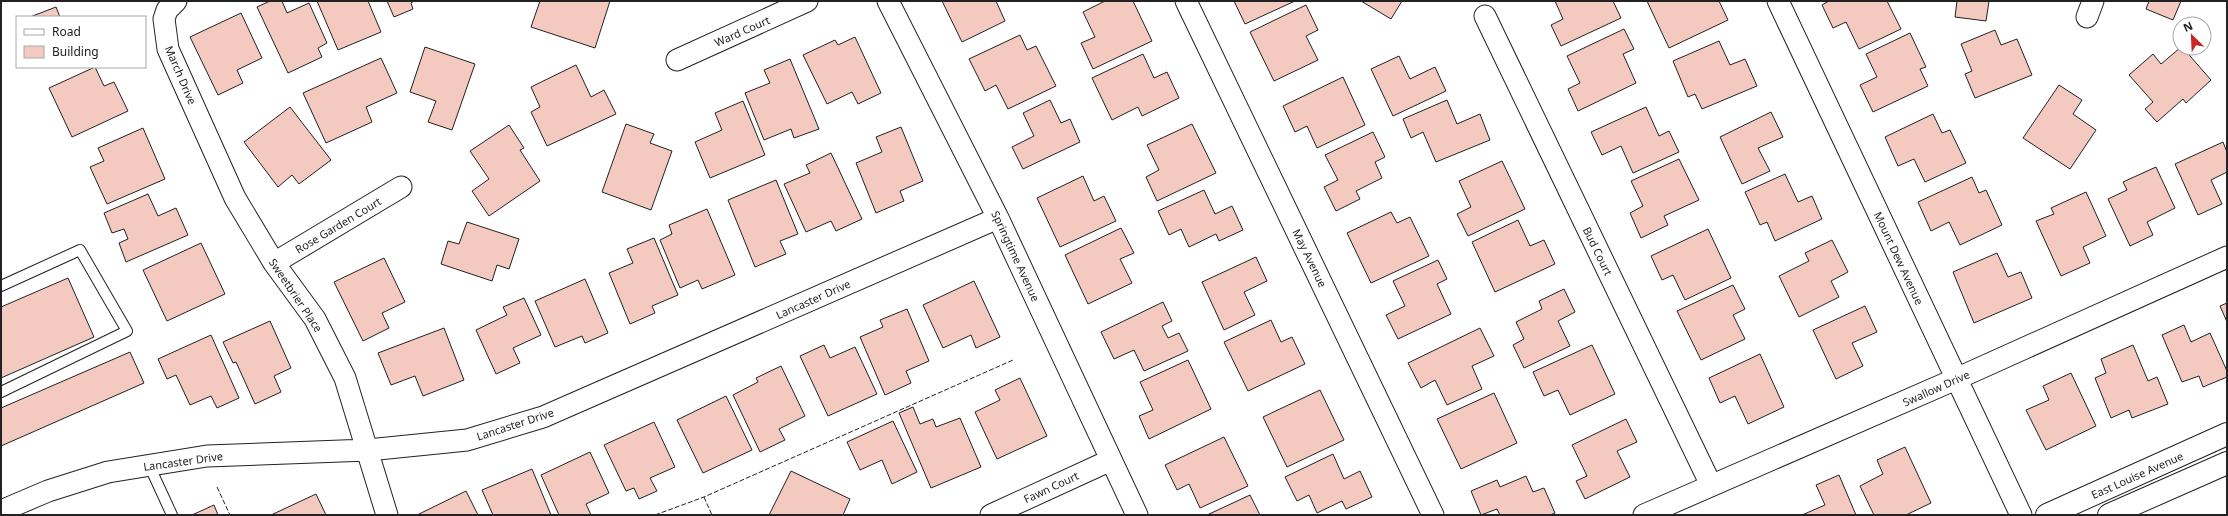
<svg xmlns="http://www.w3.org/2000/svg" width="2228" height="516" font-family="'Noto Sans',sans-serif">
<rect width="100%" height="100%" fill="#fff"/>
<path fill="#f3c9c0" stroke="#222" d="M270,1H282L287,13L309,3L327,43L318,48L322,57L288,73L257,7Z
M317,1H368L381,32L338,50Z
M387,1H414L411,3L413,9L394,17Z
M540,1H610L595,48L531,27Z
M942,1H996L1005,21L962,42Z
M1105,1H1133L1152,41L1093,69L1081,43L1095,37L1083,12Z
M1234,1H1295L1245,24Z
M1361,1H1402L1391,19Z
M1555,1H1613L1621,18L1561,46L1551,25L1563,19Z
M1647,1H1719L1728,20L1669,48Z
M1829,1H1887L1901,29L1859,49L1846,22L1833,28L1822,5Z
M1957,1H1989L1986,21L1955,17Z
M2149,1H2181L2173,20L2146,9Z
M1306,5L1318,30L1306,36L1318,60L1274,81L1250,32Z
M56,7L60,17H30Z
M241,13L262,58L237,70L243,83L218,95L190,37Z
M1624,29L1634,49L1623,54L1636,83L1578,111L1568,89L1580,83L1567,56Z
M1995,30L2001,45L2017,39L2032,75L1975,98L1965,74L1972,71L1961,44Z
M1910,33L1926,67L1920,69L1928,86L1873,112L1860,85L1877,77L1866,54Z
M1020,35L1027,50L1036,46L1056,86L1008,109L996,85L985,91L969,59Z
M855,37L881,93L858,104L852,92L827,104L803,55L835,40L838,45Z
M1719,41L1730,65L1745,59L1757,86L1702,109L1695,94L1688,97L1673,61Z
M425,47L475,64L452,130L428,122L436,101L410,92Z
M2180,48H2183L2211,80L2186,103L2183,99L2157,122L2145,109L2153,102L2129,75L2153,54L2161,64Z
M1143,54L1154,78L1167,72L1179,98L1142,116L1138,107L1112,120L1092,78Z
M1399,56L1410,79L1435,67L1446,91L1393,116L1371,69Z
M381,58L397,93L366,107L372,122L326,143L303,93Z
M790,59L819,129L794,138L791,129L764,140L745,93L770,83L764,70Z
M576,65L591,97L604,90L616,114L547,146L531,112L540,107L531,87Z
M95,67L104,86L114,82L128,111L72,137L49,88Z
M1343,77L1365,125L1317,148L1307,126L1295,132L1283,106Z
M2059,85L2082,100L2073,114L2096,130L2070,169L2023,138Z
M1050,100L1061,123L1070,119L1080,142L1023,169L1012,147L1034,136L1023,113Z
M1447,100L1457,124L1480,114L1490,140L1436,162L1423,132L1411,138L1403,119Z
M743,101L765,155L710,178L695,142L722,130L715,113Z
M290,107L331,160L299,184L292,175L278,187L244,142Z
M1646,107L1659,136L1669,131L1679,152L1633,173L1621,146L1602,155L1591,132Z
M1771,112L1783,137L1758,148L1770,171L1742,184L1720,137Z
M1933,114L1942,133L1950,130L1966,163L1925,182L1914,159L1898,166L1885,137Z
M626,124L654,134L650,143L672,151L651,210L602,192Z
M1192,124L1216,173L1157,201L1146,177L1159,170L1147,145Z
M509,125L524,148L520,150L540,181L489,216L472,191L489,179L470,151Z
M901,127L923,181L900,191L904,201L876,213L856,163L882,152L876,137Z
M143,128L165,179L107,204L90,167L104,161L98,148Z
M1373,132L1385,157L1375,162L1382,178L1356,191L1360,199L1336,211L1324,187L1338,180L1325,155Z
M2223,142L2227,152V172L2211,180L2222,204L2198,215L2175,164Z
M831,153L862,219L836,231L831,221L806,232L784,184L810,173L806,165Z
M1679,159L1699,200L1664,216L1668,225L1641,238L1630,213L1643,206L1631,181Z
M1502,161L1525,209L1468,236L1457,214L1471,207L1459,181Z
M2156,167L2175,208L2147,222L2153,235L2130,246L2108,199L2127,190L2123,182Z
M1785,174L1798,202L1812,196L1822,219L1775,241L1767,222L1760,225L1745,192Z
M1083,176L1094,201L1104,196L1116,221L1060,247L1037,198Z
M1972,177L1979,193L1986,190L2002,225L1960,245L1949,222L1931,231L1918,202Z
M776,180L798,234L780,241L786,254L755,267L728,200Z
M1204,190L1215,214L1232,206L1243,230L1219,241L1216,234L1189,247L1181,229L1169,235L1158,211Z
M2086,192L2106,236L2083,247L2090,263L2061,276L2036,221L2054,214L2051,208Z
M148,194L158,216L176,208L188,235L126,262L119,243L128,239L124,229L112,233L104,213Z
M707,209L735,275L702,289L698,280L680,288L660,240L672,234L669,225Z
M1391,212L1397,223L1410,217L1429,256L1371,283L1347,233Z
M1518,220L1530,246L1544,240L1555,264L1495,292L1472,242Z
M467,222L519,239L509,269L497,265L492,281L441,264L448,241L459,244Z
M1121,228L1134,253L1120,259L1132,283L1088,304L1065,255Z
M1708,229L1731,278L1685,300L1673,275L1662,280L1651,256Z
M654,238L678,295L652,306L655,313L630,324L609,273L633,263L627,249Z
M1832,240L1848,272L1831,281L1839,297L1799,317L1779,276L1809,261L1805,253Z
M201,243L225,294L167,321L143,270Z
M1997,253L2008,277L2021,272L2032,298L1974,323L1953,272Z
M1256,257L1267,281L1244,292L1255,315L1224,330L1202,282Z
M384,258L405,302L382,313L389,328L363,341L334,282Z
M1438,260L1447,279L1437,284L1451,314L1398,339L1386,315L1405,306L1393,281Z
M68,278L94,337L1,378V307Z
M585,279L608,333L585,343L582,336L555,347L535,301Z
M974,281L1000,337L976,348L971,335L943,348L923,305Z
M1733,285L1745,309L1733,315L1745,339L1701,360L1677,311Z
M1564,289L1575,312L1558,321L1570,346L1524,368L1513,345L1524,339L1516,322L1542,309L1539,301Z
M524,298L541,335L513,348L520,363L496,374L476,330L507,315L503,307Z
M1163,302L1172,321L1162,326L1168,338L1179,333L1188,351L1144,371L1134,350L1114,359L1101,332Z
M2227,303V322L2220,306Z
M1865,306L1877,332L1852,343L1863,366L1836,379L1813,330Z
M907,309L929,361L906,371L911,383L885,395L860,337L883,327L880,320Z
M1271,320L1281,342L1292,337L1305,364L1248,391L1224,342Z
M270,321L291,368L274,376L281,392L255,404L236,362L233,363L223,342Z
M2184,325L2191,342L2210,333L2227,371V377L2203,387L2199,376L2182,382L2162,335Z
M444,328L464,380L423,396L415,376L391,385L378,353Z
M1480,328L1494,356L1472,366L1482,389L1447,405L1435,380L1421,388L1408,363Z
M211,335L239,398L217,408L211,396L190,405L176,375L167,379L158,359Z
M824,345L830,358L855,347L877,394L828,416L800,356Z
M1592,345L1615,394L1570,415L1558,390L1544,396L1533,372Z
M2133,345L2148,381L2157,377L2168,404L2132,418L2129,410L2111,418L2095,378L2106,373L2101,359Z
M130,352L144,383L1,446V408Z
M1760,354L1784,407L1748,424L1735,396L1720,403L1709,378Z
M1188,360L1211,409L1149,439L1139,416L1153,410L1140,382Z
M781,366L805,416L779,429L785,440L760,452L733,395L758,382L756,378Z
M2071,373L2096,426L2046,450L2026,410L2049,400L2043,386Z
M1020,378L1047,436L997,459L975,412L1000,400L995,390Z
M1320,390L1344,440L1287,467L1263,417Z
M1494,393L1517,443L1461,469L1437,419Z
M726,396L752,450L703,473L677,420Z
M913,407L920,424L933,419L936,427L960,418L981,467L931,488L899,413Z
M1626,419L1637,442L1617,451L1630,477L1585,499L1576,481L1587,476L1572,445Z
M893,421L917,472L892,484L882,460L860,470L847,442Z
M654,422L675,467L650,478L657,491L639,499L634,488L626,491L604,445Z
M1224,437L1248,486L1200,508L1189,484L1177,490L1165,465Z
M1905,447L1931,503L1906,515H1874L1860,486L1883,474L1877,460Z
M590,452L609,493L586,504L591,515H559L541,475Z
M1333,454L1344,479L1360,471L1372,497L1346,509L1342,501L1317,513L1309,495L1297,501L1285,477Z
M532,469L551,515H493L482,490Z
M791,471L850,499L843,515H769Z
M1839,475L1856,515H1802L1825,505L1816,485Z
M1526,476L1533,492L1544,488L1555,513L1550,515H1500L1497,509L1481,515L1471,491L1497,480L1500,487Z
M466,491L478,515H417Z
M316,494L326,515H271Z
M1250,495L1260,515H1207Z
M214,505L218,515H192Z"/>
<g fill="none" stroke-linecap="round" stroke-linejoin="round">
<g stroke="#222" stroke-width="12">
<path id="lane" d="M1,286L80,250L127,331L1,392
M149,465L172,515"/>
</g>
<g stroke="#222" stroke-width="23">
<path id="street" d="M176,1L167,10L164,19L168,49L235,198L274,263L315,319L345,378L387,515
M888,1L998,218L1137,515
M1186,1L1433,515
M1778,1L2021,515
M1485,16L1711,485
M2087,17L2093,1
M677,60L807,1
M274,263L401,187
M1,511L48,491L108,472L207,456L368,450L467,440L543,417L998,218
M991,515L1111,460
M1644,515L1956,379L2227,257"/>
</g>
<g stroke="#222" stroke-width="24">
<path id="secondary" d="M2047,515L2227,434
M2109,515L2227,463"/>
</g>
<use href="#lane" stroke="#fff" stroke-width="10"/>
<use href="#street" stroke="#fff" stroke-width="21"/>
<use href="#secondary" stroke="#fff" stroke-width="22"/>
<path stroke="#222" stroke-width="1" stroke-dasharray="5 2" stroke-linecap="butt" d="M217,487L230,515
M704,497L712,515
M655,515L704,497L1013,360"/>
</g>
<g text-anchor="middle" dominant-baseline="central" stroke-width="3" stroke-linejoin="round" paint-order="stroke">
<g font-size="11" fill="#222" stroke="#fff">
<text transform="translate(742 31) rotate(-24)">Ward Court</text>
<text transform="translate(181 75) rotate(67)">March Drive</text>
<text transform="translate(338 225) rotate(-31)">Rose Garden Court</text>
<text transform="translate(1598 251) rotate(64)">Bud Court</text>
<text transform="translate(1016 256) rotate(65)">Springtime Avenue</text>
<text transform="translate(1310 258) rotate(64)">May Avenue</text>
<text transform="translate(1899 258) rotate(65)">Mount Dew Avenue</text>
<text transform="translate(296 295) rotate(56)">Sweetbrier Place</text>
<text transform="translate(813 299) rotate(-24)">Lancaster Drive</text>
<text transform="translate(1936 388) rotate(-24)">Swallow Drive</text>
<text transform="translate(515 424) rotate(-18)">Lancaster Drive</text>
<text transform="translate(183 461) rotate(-8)">Lancaster Drive</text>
<text transform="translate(2137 475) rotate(-24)">East Louise Avenue</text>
<text transform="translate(1051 487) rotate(-25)">Fawn Court</text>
</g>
</g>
<rect width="2228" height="516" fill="none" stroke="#222222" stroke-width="4"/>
<rect x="16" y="16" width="130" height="52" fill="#ffffff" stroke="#a7a7a7"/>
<rect x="24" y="29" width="20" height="6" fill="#ffffff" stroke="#a7a7a7"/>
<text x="52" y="36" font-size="12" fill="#222222">Road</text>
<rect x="24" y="46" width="20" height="12" fill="#f3c9c0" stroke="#a7a7a7"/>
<text x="52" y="56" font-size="12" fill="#222222">Building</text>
<g transform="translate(2192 36) rotate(336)"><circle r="19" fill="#ffffff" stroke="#a7a7a7"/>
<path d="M0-3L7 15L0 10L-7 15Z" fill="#c62828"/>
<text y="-6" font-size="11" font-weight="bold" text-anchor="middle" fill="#222222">N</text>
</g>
</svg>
